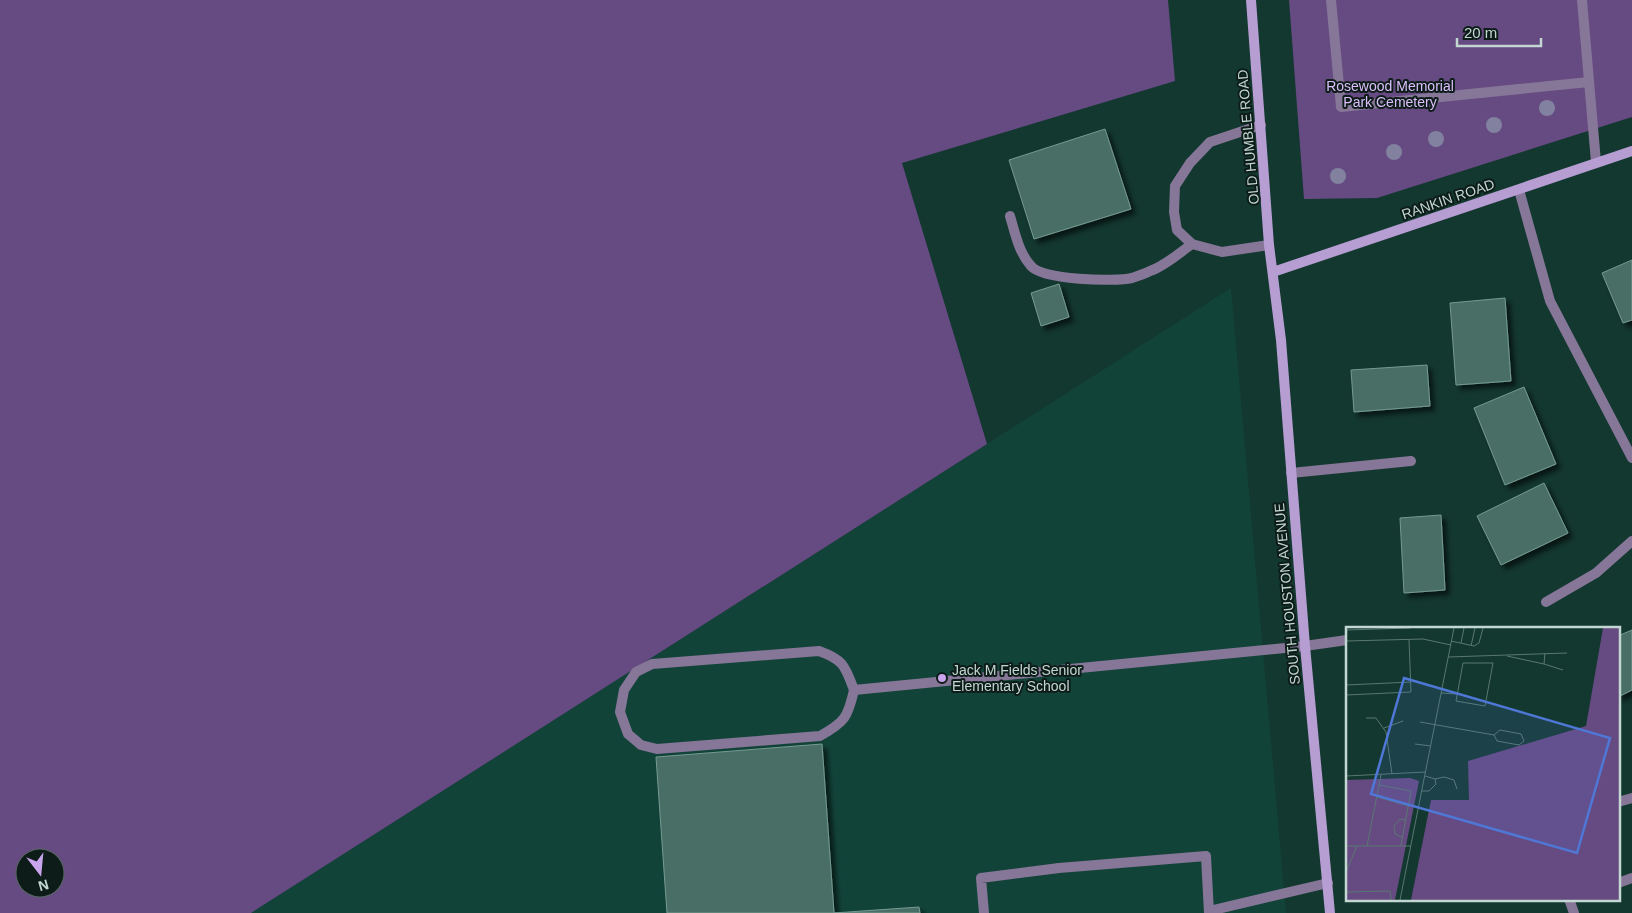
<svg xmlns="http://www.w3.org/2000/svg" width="1632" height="913" font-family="Arial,sans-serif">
<defs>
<filter id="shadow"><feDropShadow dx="4.5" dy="4.5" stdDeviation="2.5" flood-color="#0009"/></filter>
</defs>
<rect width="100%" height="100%" fill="#133830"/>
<path fill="#124339" d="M1231,288L1286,913H251L987,444Z"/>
<path fill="#664a82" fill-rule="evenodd" d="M0,0H1168L1175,81L902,163L987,444L251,913H0ZM25,858H55V888H25Z
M1289,0H1632V117L1377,198L1304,199Z"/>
<path fill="#496e65" stroke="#759b91" filter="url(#shadow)" d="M1105,129L1131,209L1034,239L1009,160Z
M1632,260V320L1623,323L1602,273Z
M1059,284L1069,317L1041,326L1031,293Z
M1505,298L1511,381L1456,385L1450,303Z
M1427,365L1430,406L1354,412L1351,370Z
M1524,387L1556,464L1505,485L1474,408Z
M1544,483L1568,533L1501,565L1477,516Z
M1441,515L1445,590L1404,593L1400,518Z
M1632,630V690L1618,697V636Z
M822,744L834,913L919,907L920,913H667L656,757Z"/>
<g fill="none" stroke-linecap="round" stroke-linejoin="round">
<path stroke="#867697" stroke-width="10" d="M1331,0L1341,107L1589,82
M1582,0L1596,162
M1261,125L1210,142L1190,163L1175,186L1174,212L1177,230L1192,244L1222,252L1269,245
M1519,190L1550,301L1632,458
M1010,216C1015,233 1019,253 1031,266C1043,280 1114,282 1132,278C1138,276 1144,274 1150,271C1165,266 1179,253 1192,244
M1291,473L1411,461
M1546,602L1596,573L1632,541
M854,690C845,666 844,660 819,651L652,664L636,672L624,690L620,712L628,734L641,745L657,749L820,736C845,722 848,717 854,690L1305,646L1347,640
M1618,802L1632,798
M1618,883L1632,878
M1569,899L1574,913
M1209,911L1328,883
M984,913L981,878L1059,868L1206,856L1209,913"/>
<path stroke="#b69dd2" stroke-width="10" d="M1251,0L1269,245L1281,340L1305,646L1330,913
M1273,272L1632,151"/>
</g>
<g fill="#8282a0">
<circle cx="1547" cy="108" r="8"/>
<circle cx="1494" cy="125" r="8"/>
<circle cx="1436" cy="139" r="8"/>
<circle cx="1394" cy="152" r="8"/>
<circle cx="1338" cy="176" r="8"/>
</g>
<circle fill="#c9a5ee" stroke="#0d1c18" stroke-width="2" cx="942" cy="678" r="5"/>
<g text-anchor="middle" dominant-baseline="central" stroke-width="4" stroke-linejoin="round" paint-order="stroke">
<g font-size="14" fill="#dcbffc" stroke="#0d1c18">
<text x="1390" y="86">Rosewood Memorial<tspan x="1390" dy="16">Park Cemetery</tspan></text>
</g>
<g font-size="14" fill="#c3d7d2" stroke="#0d1c18">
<text transform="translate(1248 137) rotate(-95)">OLD HUMBLE ROAD</text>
<text transform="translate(1448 199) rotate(-19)">RANKIN ROAD</text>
<text transform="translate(1287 594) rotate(-95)">SOUTH HOUSTON AVENUE</text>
</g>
<g font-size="14" fill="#c3d7d2" stroke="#0d1c18" text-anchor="start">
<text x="952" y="670">Jack M Fields Senior<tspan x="952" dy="16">Elementary School</tspan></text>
</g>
</g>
<g transform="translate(1346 627)">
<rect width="274" height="274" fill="#133830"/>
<path d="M257,1H274V273H65L85,173H123L122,134L240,99ZM64,151L73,154L49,273H0V153Z" fill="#664a82"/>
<path fill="none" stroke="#597871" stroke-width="1" d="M0,3L64,1M0,14L77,12L105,18M105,14L128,19L133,16L137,1M115,16L118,1M125,19L129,1M199,26L198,37L217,43M161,29L198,37M102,30L221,26M117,36H147L139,79L110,74ZM0,58L65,55M95,66L111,67M0,68L65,65L63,13M20,91H30L40,105L46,147M74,95L148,108L154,103L175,107L178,114L173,118L151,114L148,108M38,101L57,94M69,117L85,119M0,149L80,145M89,152L98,150L108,153L111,162M33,158L65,164L55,218M76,164H83L90,157L89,152L79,149M31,170L63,179M56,210L49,207L48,199L54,192L59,193M0,219H11L0,245M11,219H65M21,219L35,148M0,265L44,264L45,273M54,273L108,1"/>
<path fill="#4f77d6" fill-opacity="0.15" stroke="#4f77d6" stroke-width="2.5" d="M58,51L264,111L231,226L25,167Z"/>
<rect width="274" height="274" fill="none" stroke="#c3d7d2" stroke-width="2.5"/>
</g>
<g transform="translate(40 873) rotate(164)"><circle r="24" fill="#0d1c18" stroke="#566762"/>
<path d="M0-4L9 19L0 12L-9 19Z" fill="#c9a5ee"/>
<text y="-8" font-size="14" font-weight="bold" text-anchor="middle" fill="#c3d7d2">N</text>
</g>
<path d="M1457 38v8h84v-8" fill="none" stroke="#c3d7d2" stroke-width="2.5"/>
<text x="1464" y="38" font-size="15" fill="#c3d7d2" stroke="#0d1c18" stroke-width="4" paint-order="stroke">20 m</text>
</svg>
